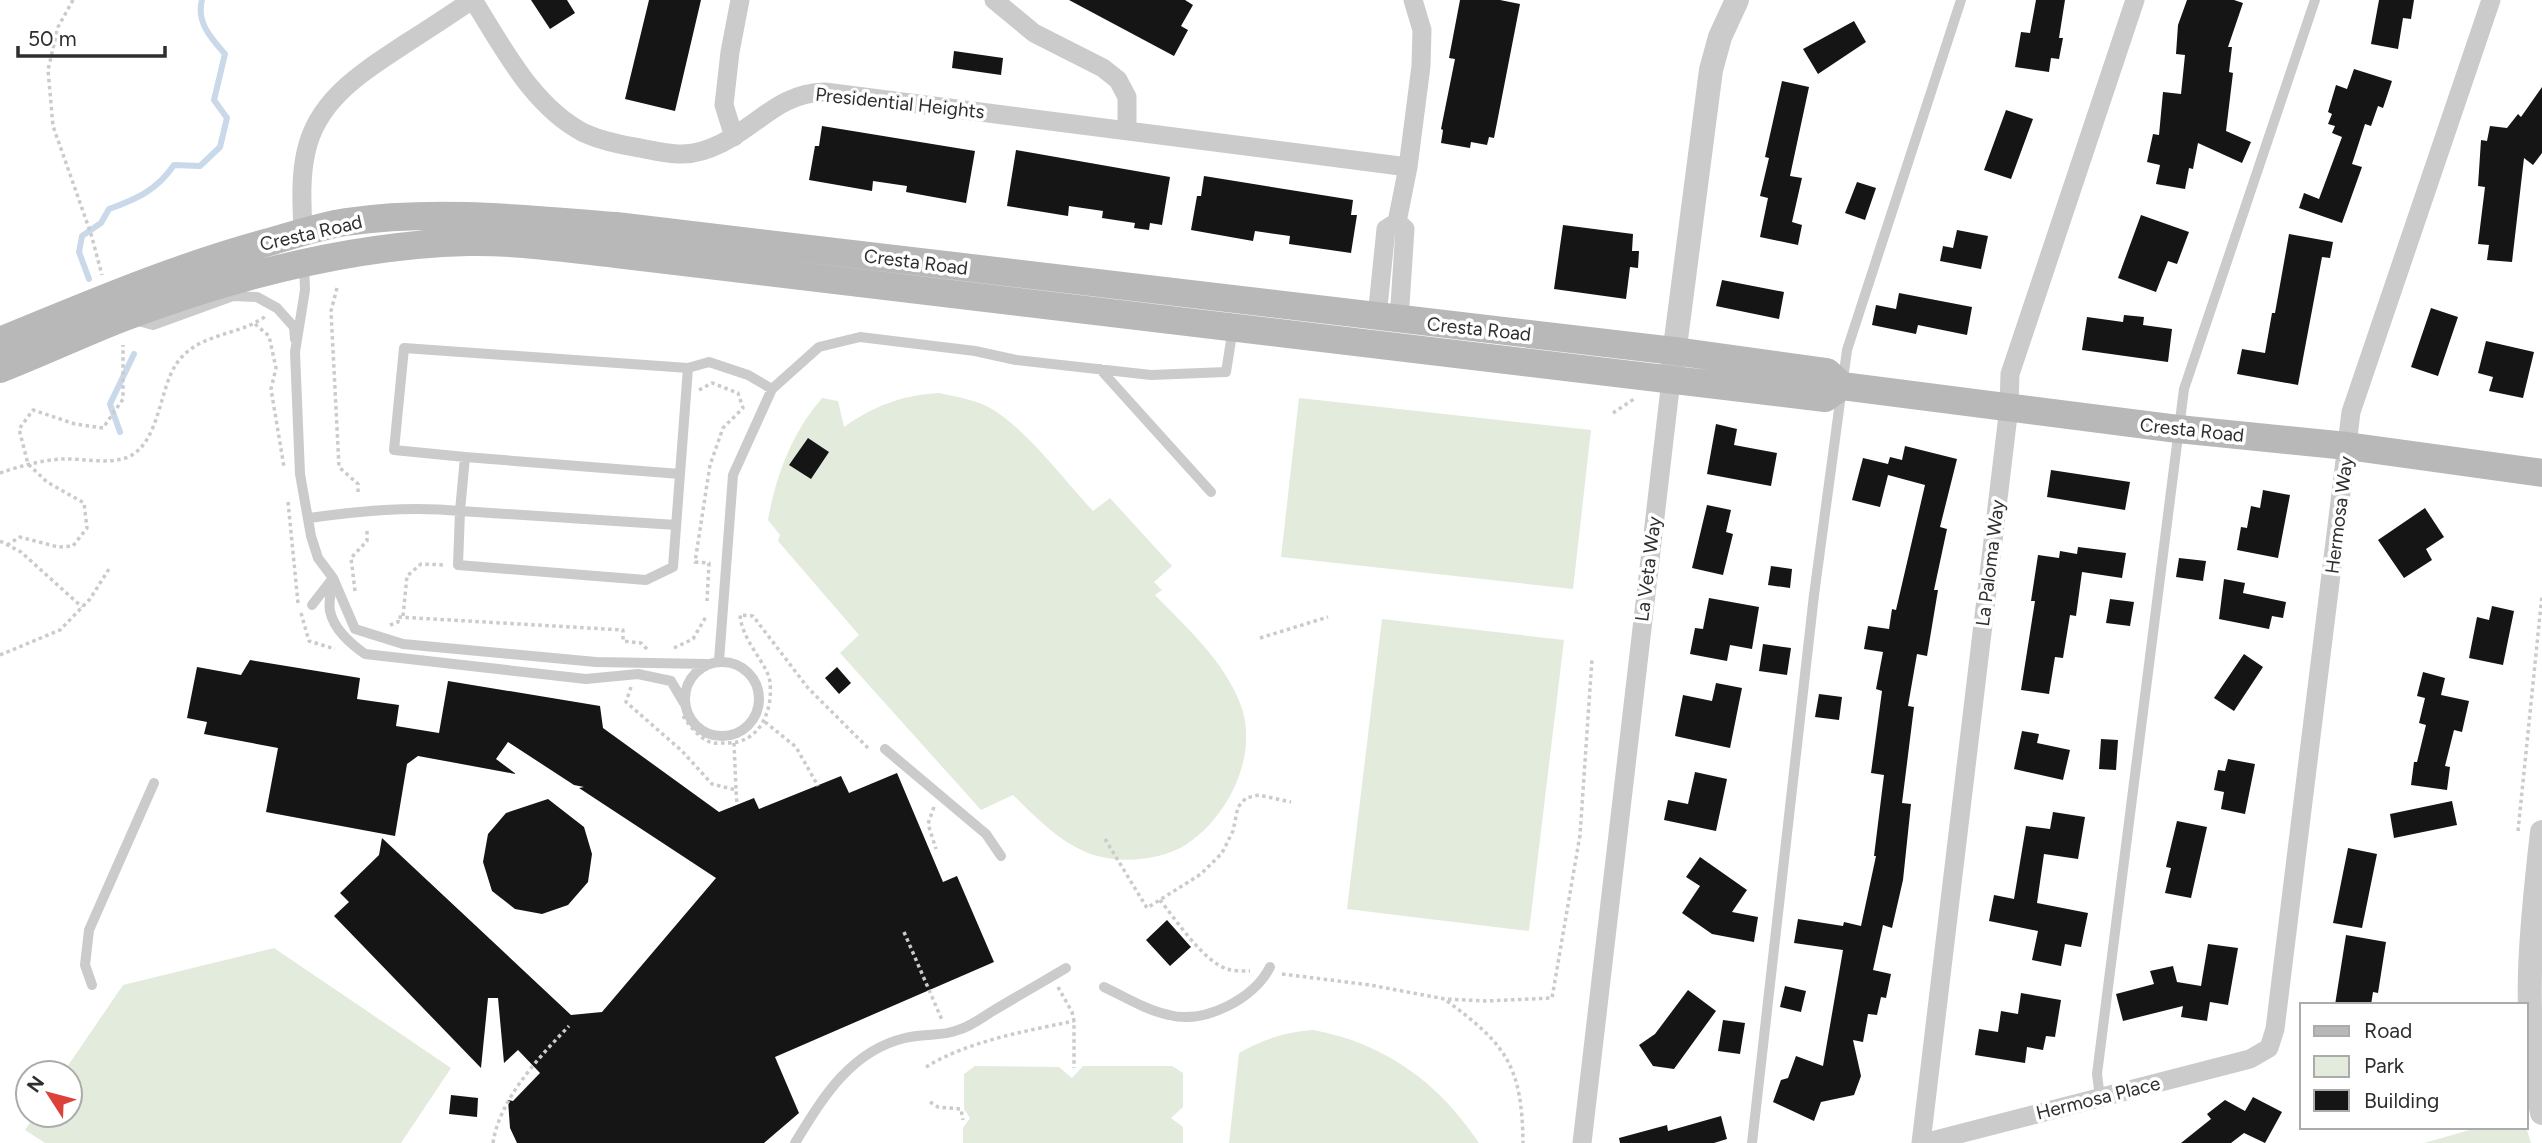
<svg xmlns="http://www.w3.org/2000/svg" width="2542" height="1143" font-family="Figtree,sans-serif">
<rect width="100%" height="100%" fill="#fff"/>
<path fill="#e2ebdc" d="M939,393C957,397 979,400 995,411C1028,432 1066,482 1093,511L1110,498L1172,566L1154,582L1162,590L1155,595C1187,628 1223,660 1240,703C1260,753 1229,816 1187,844C1163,860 1121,864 1094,855C1061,844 1037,818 1013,795L981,810L840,653L859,635L778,541L780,535L768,520C776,475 792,433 822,398L838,401L844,427C874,406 902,395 939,393Z
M1299,398L1591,430L1573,589L1281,557Z
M1382,619L1564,640L1529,931L1347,909Z
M274,948L451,1068L401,1143H45L25,1130L35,1115H70V1073H63L123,985Z
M1313,1030C1385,1043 1439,1083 1479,1143H1229L1239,1053C1264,1039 1285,1032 1313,1030Z
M975,1066L1059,1067L1072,1078L1083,1066H1172L1183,1073V1107L1171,1118L1183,1127V1143H963V1128L970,1118L964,1109V1074Z
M2480,1127H2526L2531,1143H2424Z"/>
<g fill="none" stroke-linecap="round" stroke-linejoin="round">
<path stroke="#c9d9e9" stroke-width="6" d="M89,279L79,252L82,236L101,223L109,209C137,199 157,190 174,165L200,166L220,147L227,118L214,100L225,54C211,38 196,22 202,0
M120,432L110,404L134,354"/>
</g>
<path fill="#151515" d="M531,0H567L575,13L550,29Z
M649,0H701L675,111L625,99Z
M1069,0H1185L1193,5L1181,26L1188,30L1174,56Z
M1460,0H1500L1520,4L1494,138L1489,137L1487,145L1471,142L1470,148L1441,143L1443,130L1441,129L1455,59L1449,58Z
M2036,0H2065L2059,38H2063L2059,59L2051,58L2049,72L2015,67L2021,32L2030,33Z
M2187,0H2234L2243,3L2228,47H2232L2229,72L2233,73L2226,131L2251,142L2242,163L2198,143L2193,169L2189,168L2185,189L2156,184L2160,165L2147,162L2153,134L2159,135L2163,92L2181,94L2185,55L2176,54L2178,25Z
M2379,0H2414L2411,19L2403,18L2398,49L2371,44Z
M1854,21L1866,42L1818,74L1803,49Z
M954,51L1003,58L1001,75L952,68Z
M2354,69L2392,81L2383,108L2378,106L2371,126L2365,124L2352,164L2362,167L2342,223L2299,208L2304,193L2319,199L2342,137L2332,133L2335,126L2328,124L2332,114L2328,112L2336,85L2347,89Z
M1782,81L1809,87L1790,176L1802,178L1792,222L1802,225L1798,245L1760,237L1768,198L1760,196L1769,158L1765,157Z
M2542,87V153L2533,165L2524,158L2512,262L2487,260L2489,245L2478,244L2485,187L2478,186L2481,140L2487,141L2490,126L2507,128L2518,114L2521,117Z
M2006,110L2033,119L2011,179L1984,170Z
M822,126L975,151L966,203L906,192L907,186L873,181L872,191L809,180L815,146H819Z
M1016,150L1170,177L1162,225L1150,223L1149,230L1134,228L1135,223L1102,218L1103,211L1069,206L1068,216L1007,206Z
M1204,176L1353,200L1351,215H1357L1351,253L1289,244L1290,236L1255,231L1253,241L1191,230L1197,196H1201Z
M1857,182L1876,188L1865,220L1845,213Z
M2141,215L2189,232L2177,264L2168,261L2156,292L2118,278Z
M1563,225L1633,234L1632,251H1639L1638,268L1630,267L1626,299L1554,289Z
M1957,230L1988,236L1981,269L1940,261L1943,246L1953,248Z
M2289,234L2333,242L2330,258L2322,257L2298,385L2237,374L2242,349L2265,353L2272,313H2275Z
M1722,280L1784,292L1779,319L1716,306Z
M1899,293L1972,307L1967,335L1918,325L1916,334L1872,325L1876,305L1896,309Z
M2431,308L2458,317L2438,376L2411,367Z
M2124,315L2144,317L2143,325L2172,329L2168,362L2082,350L2087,317L2123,322Z
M2486,341L2534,352L2523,398L2489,391L2493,377L2478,373Z
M1716,424L1737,429L1734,445L1777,453L1771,486L1707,474Z
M808,438L829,452L811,479L789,465Z
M1905,446L1957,459L1940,527L1947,529L1934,590H1938L1927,656L1917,654L1908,706L1914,707L1902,803L1911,804L1903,880L1892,928L1883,925L1873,970L1891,974L1886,998L1881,997L1877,1015L1868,1014L1863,1042L1853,1040L1861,1076L1854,1095L1821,1102L1814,1121L1773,1102L1781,1080L1788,1078L1796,1056L1823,1066L1843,950L1794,943L1798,919L1843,926L1844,922L1861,926L1876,856H1874L1884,775L1871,773L1882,691L1876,689L1883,652L1864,649L1868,626L1889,629L1892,609L1896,610L1925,485L1888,475L1880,507L1852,500L1863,458L1888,464L1890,457L1902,460Z
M2051,470L2130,482L2125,510L2047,497Z
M2263,490L2290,495L2278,558L2237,550L2241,527L2247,528L2251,506L2260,508Z
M1707,505L1731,510L1726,532L1733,534L1723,575L1692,568Z
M2425,508L2444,537L2426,549L2432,560L2404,578L2378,540Z
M2078,547L2126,553L2122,578L2082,572L2076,616L2070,615L2063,658L2055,657L2049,694L2021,690L2035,601H2031L2038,555L2059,558L2060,551L2077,554Z
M2179,558L2206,561L2203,581L2176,577Z
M1771,566L1792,569L1790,588L1768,585Z
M2224,579L2245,583L2243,593L2286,602L2283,618L2272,616L2269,629L2219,619Z
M1709,598L1759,607L1752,649L1730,645L1727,661L1690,654L1695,628L1703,629Z
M2110,599L2134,602L2130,626L2106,623Z
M2492,606L2514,611L2503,665L2469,658L2477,617L2489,620Z
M1763,644L1791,648L1787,675L1759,671Z
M2244,654L2263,667L2234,711L2214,698Z
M250,660L360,678L357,699L399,705L396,726L439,733L448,681L600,706L603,728L719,812L754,798L759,809L841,776L849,793L897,773L943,882L957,876L994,962L775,1057L799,1113L764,1143H517L510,1128L508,1100L513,1101L540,1073L518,1050L504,1063L498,998H488L481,1068L334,916L349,902L340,893L379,855L382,838L571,1015L602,1012L716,878L579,788L584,787L574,785L508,742L496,759L516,774L418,756L407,764L395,836L266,812L278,748L204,734L207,722L187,718L197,667L241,675Z
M837,667L851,683L839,694L825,678Z
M2423,672L2445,678L2441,695L2469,701L2462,732L2454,730L2445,766L2450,767L2447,790L2411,785L2414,762H2417L2426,725L2419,723L2425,698L2417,696Z
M1716,683L1742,688L1730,748L1675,736L1683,695L1712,701Z
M1819,694L1842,697L1839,720L1815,717Z
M2022,731L2039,734L2037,743L2070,750L2063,780L2014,769Z
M2101,739L2118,740L2116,770L2099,769Z
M2228,759L2255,764L2245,814L2221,809L2224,792L2214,790L2218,770L2225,771Z
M1695,772L1727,779L1716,831L1664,820L1668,800L1688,804Z
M548,799L584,827L592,854L588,882L568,905L542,914L515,909L492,891L483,862L488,834L506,813Z
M2452,801L2457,825L2394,838L2390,814Z
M2053,812L2085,817L2078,859L2044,854L2037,903L2088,913L2081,947L2065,944L2061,966L2032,960L2038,931L1989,921L1994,895L2014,899L2026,826L2050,829Z
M2177,821L2207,827L2191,898L2165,893L2171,868L2166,867Z
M2348,848L2377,854L2362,928L2333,923Z
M1700,857L1747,890L1732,912L1758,917L1754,942L1712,934L1682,913L1700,886L1686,877Z
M1167,920L1191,947L1170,966L1146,940Z
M2346,935L2386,942L2378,993L2373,992L2371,1005H2335Z
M2208,944L2238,948L2228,1005L2210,1002L2207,1021L2181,1017L2183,1006L2123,1021L2116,994L2154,984L2150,971L2173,966L2177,982L2201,986Z
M1785,986L1806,991L1801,1012L1780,1007Z
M1688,990L1716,1011L1674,1069L1653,1066L1639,1045L1655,1034Z
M2021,993L2061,1000L2055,1037L2046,1036L2043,1050L2027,1047L2025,1063L1975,1055L1979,1029L1998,1032L2001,1011L2018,1014Z
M1723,1020L1745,1023L1740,1054L1718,1051Z
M451,1095L478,1098L477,1117L449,1114Z
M2253,1097L2282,1112L2265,1143L2244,1133L2231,1143H2181L2211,1119L2207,1114L2225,1100L2245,1111Z
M1721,1116L1727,1139L1714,1143H1620L1619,1138L1667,1125L1668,1131Z"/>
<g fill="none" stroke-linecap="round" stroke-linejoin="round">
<path stroke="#cbcbcb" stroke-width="3.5" stroke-dasharray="3.5 3.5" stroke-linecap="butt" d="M73,0L58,27L48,70L53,126L91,234L102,275
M337,288L331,311L339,467L358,484V495
M255,324L269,336L276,368L271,389L284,467
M699,390L712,383L738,393L743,408L723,428L710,465L695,562L709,563L707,601
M1613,413L1634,399
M0,473C20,466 42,460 63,459C83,458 109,465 128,457C160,443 159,388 177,363C199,332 237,337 266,316
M288,502L298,603
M0,541L21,552L82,607
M7,545L20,537L58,547L73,546L87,528L84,503L47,482L28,464L19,429L33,410L75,424L103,428L123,399V345
M355,591L351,558L367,541V530
M301,613L309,641L335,649
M403,616L407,576L421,564L445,565
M390,625L398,622V617L623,630V641L641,643L647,649
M1260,638L1328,617
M674,648L693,639L707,615
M0,655L60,630L90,599L109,569
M631,687L626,702L682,751L712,784L736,790L737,804
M683,716C690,726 698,737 710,742C714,744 721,743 726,743C759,744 773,712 770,683C769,665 742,642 740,615L753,616L808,688L868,748
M765,722L796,747L818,786
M734,743L736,790
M934,807L928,824L936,849
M2518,831L2542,595
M1105,839L1147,908L1201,874L1222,853L1233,831L1238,807L1246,798L1259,795L1291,802
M1160,900C1176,920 1203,961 1227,969C1234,971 1243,971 1250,971
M904,932L942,1020
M1282,974L1370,985L1445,999L1486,1001L1552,998L1580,835L1592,659
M1058,987L1072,1012L1074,1021V1068
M1447,1001C1507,1045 1522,1067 1523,1143
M926,1067C968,1041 1026,1031 1074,1021
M930,1102L938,1107L961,1109L963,1120
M493,1143C499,1100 539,1057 569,1026"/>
<path stroke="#cbcbcb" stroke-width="10" d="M304,264L305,290L295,352L300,474L311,536L318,558L333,578L312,605
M138,321L153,325L233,296L257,297L277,308L294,327L295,339
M688,368L709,362L748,375L772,389L819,347L860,337L975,351L1016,360L1151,375L1226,372L1233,328
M1100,369L1211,492
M465,457L680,474
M309,518C359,511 410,506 460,511L458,565L646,580L673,567L688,368L404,348L394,450L465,457L460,511L676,525
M719,661L733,475L772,389
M685 699a37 37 0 1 1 74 0a37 37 0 1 1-74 0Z
M684,703L671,681L638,674L586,679L365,654C351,644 334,630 330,611C328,601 332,588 333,578L355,629L403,644L596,662L707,664
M885,749L986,834L1001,856
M92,985L85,965L89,930L154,783
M1104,987C1125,997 1146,1010 1169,1015C1205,1024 1254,999 1270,967
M2100,1098L2097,1074L2184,389L2315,0
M795,1143C822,1099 850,1051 905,1038C922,1033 941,1037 958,1030C971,1026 980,1019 991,1012C1016,997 1041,983 1066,968
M1752,1143L1814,595L1847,350L1961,0"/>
<path stroke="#cbcbcb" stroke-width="19" d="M473,0C503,47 532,106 584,133C602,141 621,145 640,148C674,155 690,159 722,143C760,124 779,93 825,92L1408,167
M994,0L1034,33L1103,68L1118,80L1127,97V130
M734,137L724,105L730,52L740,0
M1397,222L1405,229L1399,320
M303,232C302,206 300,178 306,152C317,99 363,72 405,44C427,30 450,15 472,0
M1377,317L1386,229L1397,222L1408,167L1421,66L1422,30L1413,0
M1582,1143L1671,380
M1921,1143L2009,407L2010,374L2135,0
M1924,1143L2250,1059L2269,1048L2275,1029L2351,412L2491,0"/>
<path stroke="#cbcbcb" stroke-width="24" d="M1672,370L1711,70L1720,37L1737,0
M2542,832C2531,928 2521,1017 2542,1113"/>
<path stroke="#b8b8b8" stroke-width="28" d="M0,341C88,305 176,267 269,242C294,235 320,226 346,222C435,209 527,219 616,226L1674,351L1827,372L1842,386L2178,429L2347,446L2542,473
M0,369C41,353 81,334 122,318C233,276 349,245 468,242C517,241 567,249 616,254L1825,398L1842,386"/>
</g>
<g text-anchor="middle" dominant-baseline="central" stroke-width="7" stroke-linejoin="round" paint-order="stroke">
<g font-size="19" fill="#2e2e2e" stroke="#fff">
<text transform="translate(900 103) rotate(6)">Presidential Heights</text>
<text transform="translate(311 233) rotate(-13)">Cresta Road</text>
<text transform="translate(916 262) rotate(7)">Cresta Road</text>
<text transform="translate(1479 329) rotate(6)">Cresta Road</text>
<text transform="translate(2192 430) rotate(6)">Cresta Road</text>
<text transform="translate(2339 515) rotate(-83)">Hermosa Way</text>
<text transform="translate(1990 563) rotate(-83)">La Paloma Way</text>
<text transform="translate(1648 569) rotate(-83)">La Veta Way</text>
<text transform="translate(2098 1098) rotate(-14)">Hermosa Place</text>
</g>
</g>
<rect x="2300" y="1003" width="228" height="126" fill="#ffffff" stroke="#ababab" stroke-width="2"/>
<rect x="2314" y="1026" width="35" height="10" fill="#b8b8b8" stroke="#ababab" stroke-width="2"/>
<text x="2364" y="1038" font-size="21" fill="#2e2e2e">Road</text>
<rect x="2314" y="1056" width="35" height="21" fill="#e2ebdc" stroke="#ababab" stroke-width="2"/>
<text x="2364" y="1073" font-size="21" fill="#2e2e2e">Park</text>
<rect x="2314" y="1090" width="35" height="21" fill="#151515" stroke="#ababab" stroke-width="2"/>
<text x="2364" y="1108" font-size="21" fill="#2e2e2e">Building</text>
<g transform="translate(49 1094) rotate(306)"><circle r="33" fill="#ffffff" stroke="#ababab" stroke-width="2"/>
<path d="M0-5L12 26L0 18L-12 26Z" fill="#dc4239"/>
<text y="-10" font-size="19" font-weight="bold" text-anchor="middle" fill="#2e2e2e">N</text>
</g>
<path d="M18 46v10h147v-10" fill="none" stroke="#2e2e2e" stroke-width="3.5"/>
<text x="28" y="46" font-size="21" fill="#2e2e2e" stroke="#ffffff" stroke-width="5" paint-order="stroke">50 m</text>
</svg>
